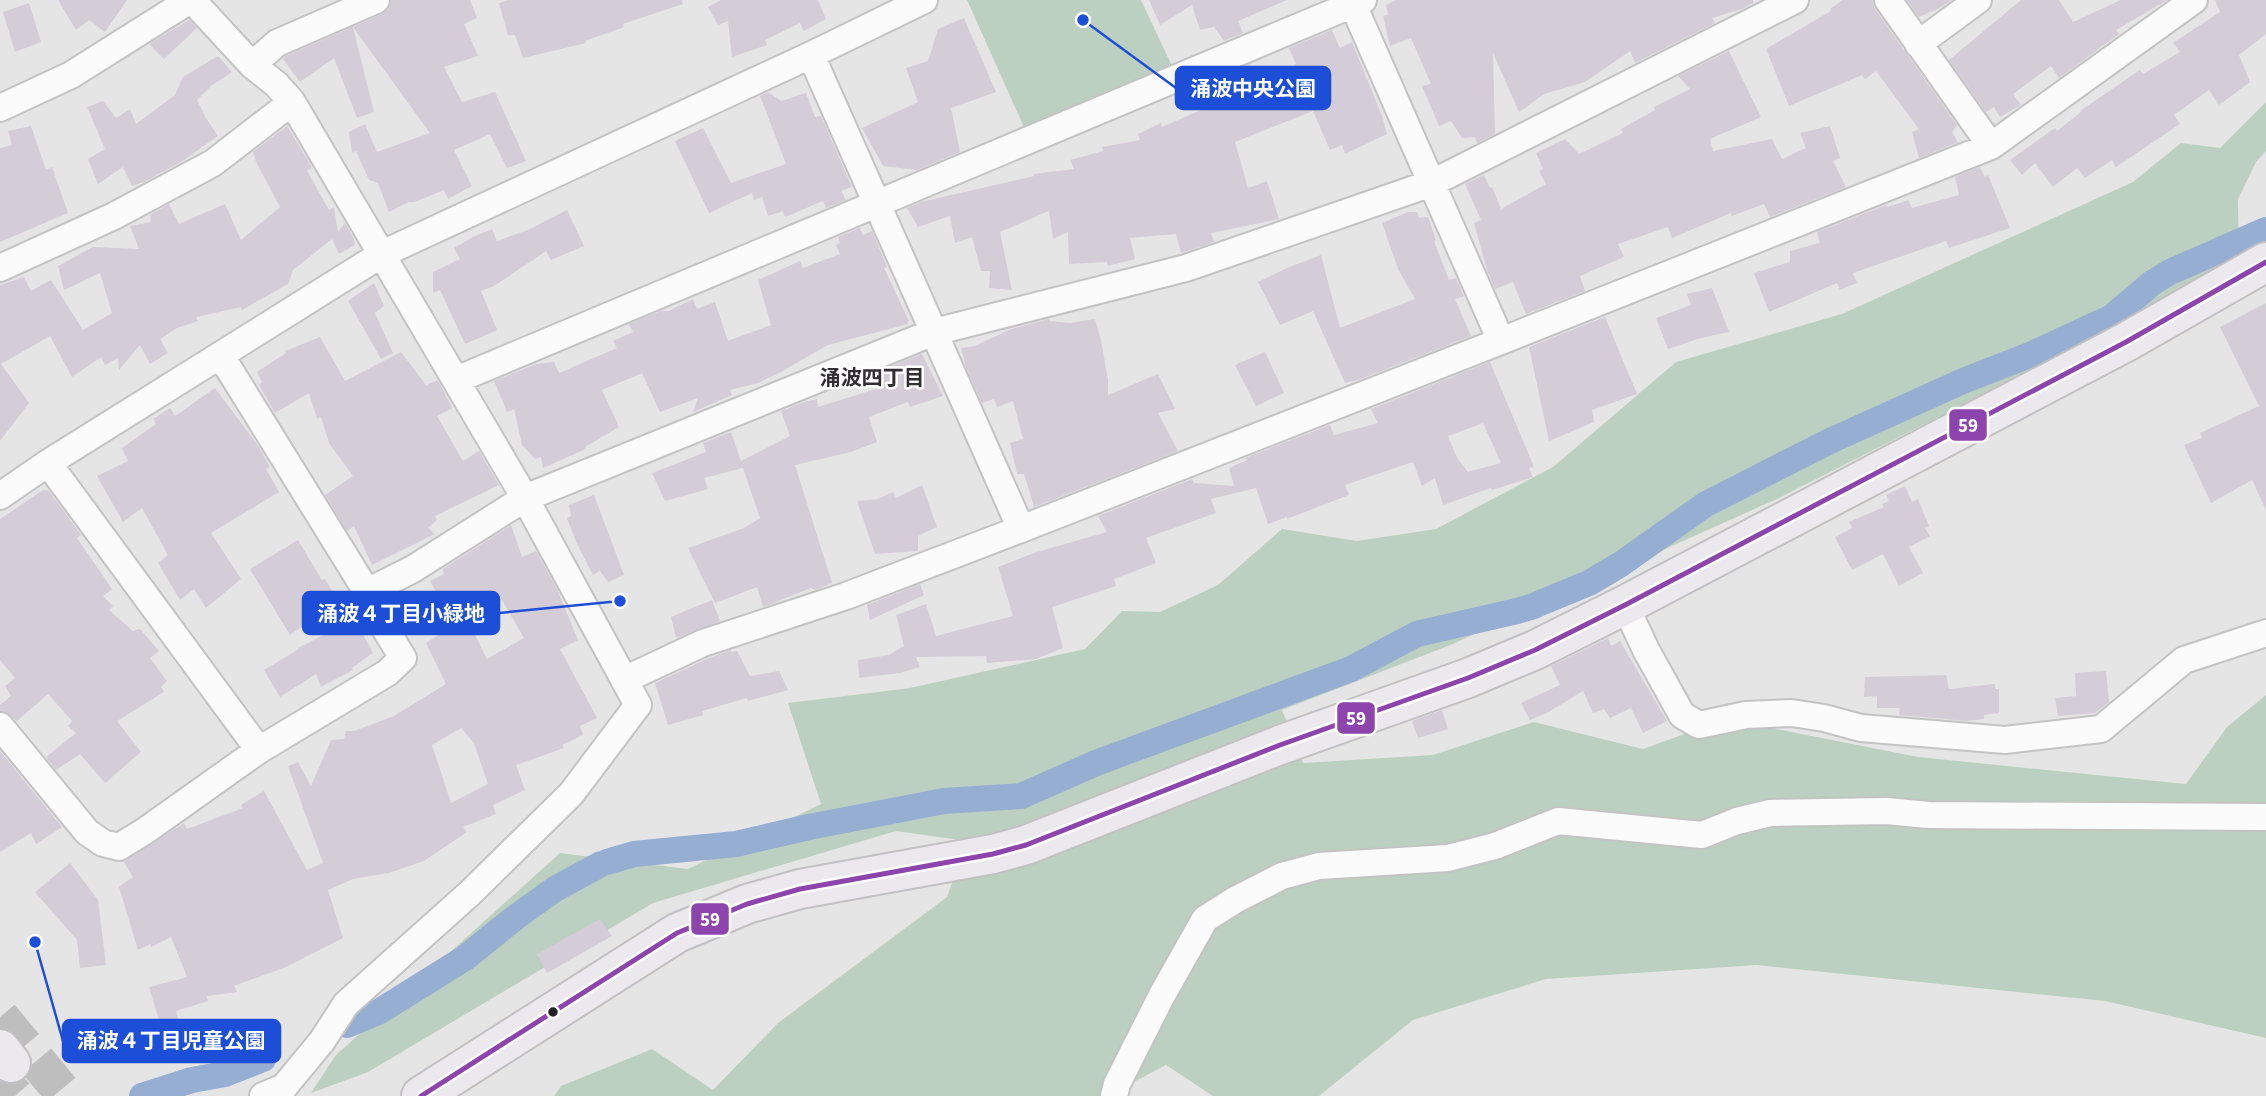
<svg xmlns="http://www.w3.org/2000/svg" width="2266" height="1096" font-family="'Source Sans 3','Noto Sans JP',sans-serif">
<rect width="100%" height="100%" fill="#e6e5e6"/>
<path fill="#bcd0c1" d="M967,0H1141L1172,66L1024,127Z
M2266,102V151L2256,162L2238,199L2239,264L1777,499L1448,646L1282,710L1303,763L1433,755L1534,722L1643,749L1726,719L1918,757L2186,784L2227,727L2266,695V1038L2105,1001L1757,965L1546,979L1413,1020L1319,1096H1213L1166,1065L1107,1096H554L561,1086L652,1049L713,1090L778,1023L947,897L967,841L896,831L653,903L368,1072L311,1093L335,1056L560,853L688,869L821,804L788,703L910,688L1085,649L1122,611L1160,612L1218,585L1282,529L1357,541L1436,529L1553,467L1676,362L1842,314L2133,182L2181,143L2220,148Z"/>
<g fill="none" stroke-linecap="round" stroke-linejoin="round">
<path stroke="#96aed2" stroke-width="26" d="M1538,604L1589,583L1621,564L1706,504L1830,441L1963,381L2032,354L2112,317L2152,283L2170,272L2266,230
M607,862L634,854L736,844L809,827L944,801L1021,796L1096,763L1351,669L1417,634L1517,611L1534,606
M347,1025L380,1011L465,958L516,917L555,889L601,864
M142,1096L192,1080L225,1074L263,1059"/>
</g>
<path fill="#d4ccd7" fill-rule="evenodd" d="M58,0H127L105,32L89,20L76,30Z
M391,0H470L477,18L464,24L478,56L444,67L462,102L495,92L526,161L507,168L490,134L454,150L472,186L448,199L444,190L414,202H408L389,212L378,183L369,180L356,151L352,153L349,132L365,124L377,152L430,133L353,27L374,112L357,118L334,58L300,82L283,59L286,56L382,14L389,9Z
M509,0H682L683,4L623,24L624,27L585,41L586,43L523,58L515,35H508L499,3Z
M721,0H818L826,19L804,31L800,23L765,40L767,45L732,57L728,21L718,25L708,7Z
M1149,0H1287L1238,21L1243,33L1224,41L1214,27L1200,30L1192,5L1160,25Z
M1396,0H1753V3L1742,9L1712,18L1715,23L1635,63L1630,51L1585,82L1544,94L1519,112L1493,53L1495,134L1477,143L1475,137L1462,138L1451,121L1439,126L1422,86L1431,84L1411,38L1390,46L1383,16L1388,15L1386,5Z
M1842,0H1872L1875,9L1957,125L1952,132L1958,142L1919,158L1912,132L1919,129L1876,71L1865,79L1862,75L1789,106L1766,49L1831,11L1830,9Z
M1907,0H1951L1942,7L1919,17Z
M2021,0H2059L2073,22L2121,0H2167L2116,30L2119,34L2059,78L2051,66L2013,94L2021,105L2000,117L1994,107L1986,112L1949,60Z
M2215,0H2266V34L2239,55L2250,82L2219,105L2209,90L2174,115L2180,124L2116,167L2112,160L2085,178L2077,168L2053,187L2035,163L2022,175L2010,160L2055,128L2057,131L2081,112L2080,111L2140,70L2143,74L2180,52L2173,43L2220,12Z
M29,3L41,42L15,52L3,12Z
M964,18L996,92L951,108L960,152L917,170L883,166L862,128L918,102L906,68L928,61L938,29Z
M189,20L197,28L164,59L149,44Z
M1332,30L1340,48L1352,42L1382,116L1387,134L1345,154L1342,145L1330,150L1313,111L1235,142L1248,188L1267,181L1279,219L1211,233L1214,242L1181,253L1176,234L1130,238L1135,259L1108,266L1107,262L1069,264L1068,232L1053,239L1049,211L1000,232L1012,290L989,288L990,271H981L972,237L955,243L950,216L918,227L907,208L921,202L1034,176V174L1074,169L1070,160L1103,151L1102,147L1140,140L1138,134L1161,123L1162,127L1206,108L1202,85L1216,79L1220,91L1243,79L1249,98L1296,64L1289,48Z
M1729,51L1761,117L1710,139L1713,151L1772,139L1782,159L1806,148L1800,133L1830,126L1840,158L1833,161L1846,187L1770,217L1764,204L1732,216L1731,213L1672,238L1668,227L1618,244L1624,257L1580,276L1585,291L1526,314L1513,282L1495,289L1487,270L1474,223L1481,220L1465,184L1484,175L1490,188L1492,187L1501,209L1546,184L1539,171L1543,169L1536,153L1565,139L1579,154L1623,133L1621,129L1655,110L1654,107L1690,89L1678,76Z
M218,56L232,72L211,86L197,100L206,118L218,136L181,162L144,182L132,186L123,167L98,184L88,159L105,149L87,107L103,101L116,118L130,109L136,124L175,95L183,77Z
M768,92L781,101L806,93L815,117L821,116L852,187L841,191L846,200L826,208L823,201L785,217L783,211L768,216L762,197L754,200L752,193L709,213L675,141L703,128L731,183L786,164L760,96Z
M31,126L46,170L52,167L68,213L0,242V148L12,145L8,131Z
M287,126L312,167L307,171L329,210L334,207L338,232L345,223L354,239L355,245L339,254L332,239L293,270L288,284L242,310L241,307L196,317L198,321L177,328L160,339L168,353L150,364L140,345L119,370L118,358L105,365L101,357L72,377L50,336L1,364L29,403L0,441V285L24,277L31,291L51,280L83,330L112,313L100,273L64,290L58,266L93,247L139,249L130,226L151,222L150,215L169,204L179,224L225,204L241,240L280,207L256,162L253,152Z
M1980,167L1985,177L1988,175L2010,228L1949,248L1946,241L1853,273L1857,283L1840,290L1837,283L1769,312L1754,273L1790,262V251L1820,243L1817,232L1886,205L1888,207L1908,200L1912,208L1959,195L1955,177Z
M567,210L584,246L551,260L546,251L494,286L481,291L497,330L465,344L440,290L433,293V272L460,259L454,248L473,237L492,229L497,241L528,230Z
M1408,212H1417L1419,218L1428,217L1436,240L1434,241L1449,280L1456,278L1464,296L1455,299L1471,336L1358,380L1345,383L1313,311L1280,325L1258,282L1287,268L1321,255L1340,328L1415,299L1398,269L1382,223Z
M860,228L863,235L872,231L887,267L884,268L909,321L907,322L908,324L828,345L777,374L758,383L730,390L732,395L693,412L698,398L660,412L642,373L602,390L619,427L585,447L586,449L543,468L541,457L535,459L522,445L514,409L507,412L494,381L536,364L554,362L559,373L617,348L613,341L633,332L629,324L661,311H668L693,299L697,309L715,302L728,341L771,325L758,280L800,261L803,268L840,254L836,245L840,243L838,237Z
M374,283L384,306L375,313L393,353L381,359L348,301Z
M1712,288L1729,332L1701,338L1668,349L1656,318L1691,305L1687,294Z
M2266,303V510L2252,480L2211,503L2184,445L2202,438L2200,433L2259,406L2220,327Z
M1605,317L1637,394L1592,410L1594,422L1549,441L1529,347Z
M1049,319L1050,321L1070,323L1095,319L1101,340L1108,380V395L1158,374L1175,409L1158,413L1178,451L1034,507L1024,474H1017L1010,443L1023,439L1013,401L997,407L994,399L982,403L966,367L961,348L975,346L1011,329Z
M320,337L345,381L401,352L426,385L438,380L452,408L437,416L463,461L479,451L499,485L435,516L437,520L428,528L435,534L372,565L354,526L347,531L325,495L353,476L329,443L321,417L317,419L309,393L275,413L259,385L262,382L257,372L286,353L285,351Z
M1265,352L1284,393L1256,406L1235,365Z
M922,354L943,396L910,407L908,402L869,417L877,442L851,452L795,465L832,583L815,590L811,588L763,607L757,587L715,603L688,548L744,528L760,518L743,468L704,478L708,489L665,501L652,473L706,452L703,443L731,432L741,461L790,436L781,411L804,402L817,399L818,407L879,388L874,373Z
M1490,362L1534,467L1529,468L1533,477L1492,490L1491,488L1443,505L1435,478L1422,486L1413,462L1345,485L1349,495L1287,519V517L1268,524L1256,488L1211,499L1216,513L1146,538L1156,563L1114,579L1116,586L1052,607L1063,648L1036,659L987,663L986,656L916,657L920,667L900,673L859,678L858,660L889,655L904,646L896,615L926,604L936,636L1013,616L998,567L1037,552L1107,532L1098,516L1192,479L1194,483L1234,486L1229,468L1247,460L1245,458L1330,425L1334,435L1378,423L1371,409ZM1483,423L1501,463L1468,472L1457,458L1448,436Z
M215,388L257,444L270,467L266,469L279,492L211,533L241,579L206,608L194,589L180,600L158,563L168,555L142,508L123,522L97,476L128,461L122,448L156,424L153,419L170,408L175,416Z
M922,485L937,527L918,536V551L875,554L857,501L878,499L893,492L896,498Z
M1905,486L1912,502L1918,499L1929,526L1925,528L1930,536L1909,547L1923,573L1899,586L1883,554L1852,570L1835,537L1852,528L1849,522L1884,507L1882,504L1889,501L1886,495Z
M43,490L49,491L81,535L77,538L112,589L103,596L113,606L109,610L133,631L140,629L159,651L150,658L167,681L161,687L164,692L117,721L141,752L105,783L80,754L56,770L46,757L76,733L68,726L72,721L48,694L17,721L6,712L0,711V705L11,696L5,686L15,678L0,660V519Z
M594,495L624,575L608,582L600,571L593,575L577,544L567,518L571,516L569,505Z
M511,525L522,557L536,551L557,589L578,640L560,649L597,718L580,726L583,735L562,745L564,748L516,765L525,790L493,805L496,814L463,827L467,832L424,861L389,873L353,879L328,890L343,938L286,967L234,986L237,992L207,996L208,1001L176,1011L180,1025L162,1030L149,987L187,977L171,937L151,947L150,944L138,950L119,887L133,877L124,862L184,823L187,829L243,808L241,805L264,791L307,870L323,863L288,766L298,762L311,786L331,740L344,739L346,731H354L394,716L446,684L426,643L466,617L487,659L524,638L499,595L450,618L430,581L444,574L443,569ZM461,728L474,743L488,784L451,803L432,745Z
M298,540L322,580L325,579L338,601L290,635L250,569Z
M920,584L924,595L870,620L867,605Z
M712,600L720,621L676,638L671,617Z
M351,621L354,626L358,625L373,653L352,668L353,670L321,687L316,674L280,697L264,670L299,649L298,648Z
M1608,638L1611,646L1620,641L1667,721L1643,733L1631,708L1610,718L1604,709L1593,713L1583,691L1547,713L1530,720L1521,703L1560,685L1551,666Z
M731,650V652L737,651L750,676L779,671L788,690L748,701L747,698L702,711L703,715L668,725L655,683L709,658Z
M2106,671L2109,702L2095,713L2058,716L2055,698L2076,696L2075,673Z
M1946,675L1949,689L1995,684V689H1999V713L1984,715V719L1967,721L1899,715L1900,708H1877V696L1864,697L1865,677Z
M1442,710L1448,729L1418,738L1412,721Z
M0,751L62,827L36,844L31,833L0,852Z
M70,863L98,900L106,965L80,968L77,940L35,892Z
M600,919L612,936L547,973L537,954Z"/>
<g fill="none" stroke-linecap="round" stroke-linejoin="round">
<path stroke="#bfbebf" stroke-width="38" stroke-dasharray="38 19" stroke-linecap="butt" d="M0,1017L66,1096
M0,1079L15,1096"/>
<g stroke="#c4c3c4" stroke-width="30">
<path id="street" d="M192,0L252,65L276,84L292,102L525,498L638,705L571,794L469,894L346,1004L322,1041L284,1087L263,1096
M1351,0L1501,341
M1888,0L1991,146
M1918,44L1978,0
M811,55L1021,529
M252,65L277,43L376,0
M0,108L71,75L190,0
M0,268L114,216L213,163L292,102
M221,356L367,592
M456,380L1363,0
M48,463L259,750
M0,496L48,463L382,254L811,55L924,0
M1625,605L1646,650L1682,715L1699,725L1746,715L1792,713L1824,718L1861,728L2005,740L2101,729L2184,660L2266,633
M624,680L703,643L846,596L1021,529L1501,341L1991,146L2194,0
M0,726L87,832L103,843L119,847L145,831L259,750L387,673L403,658L384,627L367,592L413,569L525,498L934,332L1186,268L1432,183L1795,0
M1114,1096L1117,1084L1162,995L1205,919L1235,900L1282,876L1319,866L1448,858L1495,846L1558,821L1702,835L1737,821L1770,813L1887,811L1928,815L2266,817"/>
</g>
<g stroke="#c2c1c2" stroke-width="42">
<path id="primary" d="M0,1049L11,1063
M421,1096L677,933L747,904L800,889L993,854L1026,845L1280,745L1468,678L1535,650L1625,605L2126,342L2266,262"/>
</g>
<use href="#street" stroke="#fbfbfb" stroke-width="26"/>
<use href="#primary" stroke="#ebe8ee" stroke-width="38"/>
<g stroke="#fff" stroke-width="10">
<path id="bus-1" d="M421,1096L677,933L747,904L800,889L993,854L1026,845L1280,745L1468,678L1535,650L1625,605L2126,342L2266,262"/>
</g>
<use href="#bus-1" stroke="#8e44ad" stroke-width="5"/>
</g>
<circle fill="#232224" stroke="#fff" stroke-width="2.5" cx="553" cy="1012" r="6"/>
<g text-anchor="middle" dominant-baseline="central" stroke-width="5" stroke-linejoin="round" paint-order="stroke">
<g font-size="21" font-weight="bold" fill="#312f32" stroke="#fff">
<text x="872" y="378">涌波四丁目</text>
</g>
</g>
<path fill="none" stroke="#1d4ed8" stroke-width="2.5" d="M1083 20L1176 88M620 601L499 613M35 942L63 1041"/>
<g fill="#1d4ed8" stroke="#fff" stroke-width="2.5">
<circle cx="1083" cy="20" r="7"/>
<circle cx="620" cy="601" r="7"/>
<circle cx="35" cy="942" r="7"/>
</g>
<g fill="#1d4ed8" stroke="#1d4ed8" stroke-width="2.5">
<rect x="1176" y="67" width="154" height="42" rx="7"/>
<rect x="303" y="592" width="196" height="42" rx="7"/>
<rect x="63" y="1020" width="217" height="42" rx="7"/>
</g>
<g font-size="21" text-anchor="middle" font-weight="bold" fill="#fff">
<text x="1253" y="96">涌波中央公園</text>
<text x="401" y="621">涌波４丁目小緑地</text>
<text x="171" y="1048">涌波４丁目児童公園</text>
</g>
<g stroke="#fff" stroke-width="2.5">
<rect x="1948" y="408" width="40" height="34" rx="7" fill="#8e44ad"/>
<rect x="1336" y="701" width="40" height="34" rx="7" fill="#8e44ad"/>
<rect x="690" y="902" width="40" height="34" rx="7" fill="#8e44ad"/>
</g>
<g font-size="19" text-anchor="middle" font-weight="bold" fill="#fff">
<text x="1968" y="432">59</text>
<text x="1356" y="725">59</text>
<text x="710" y="926">59</text>
</g>
</svg>
